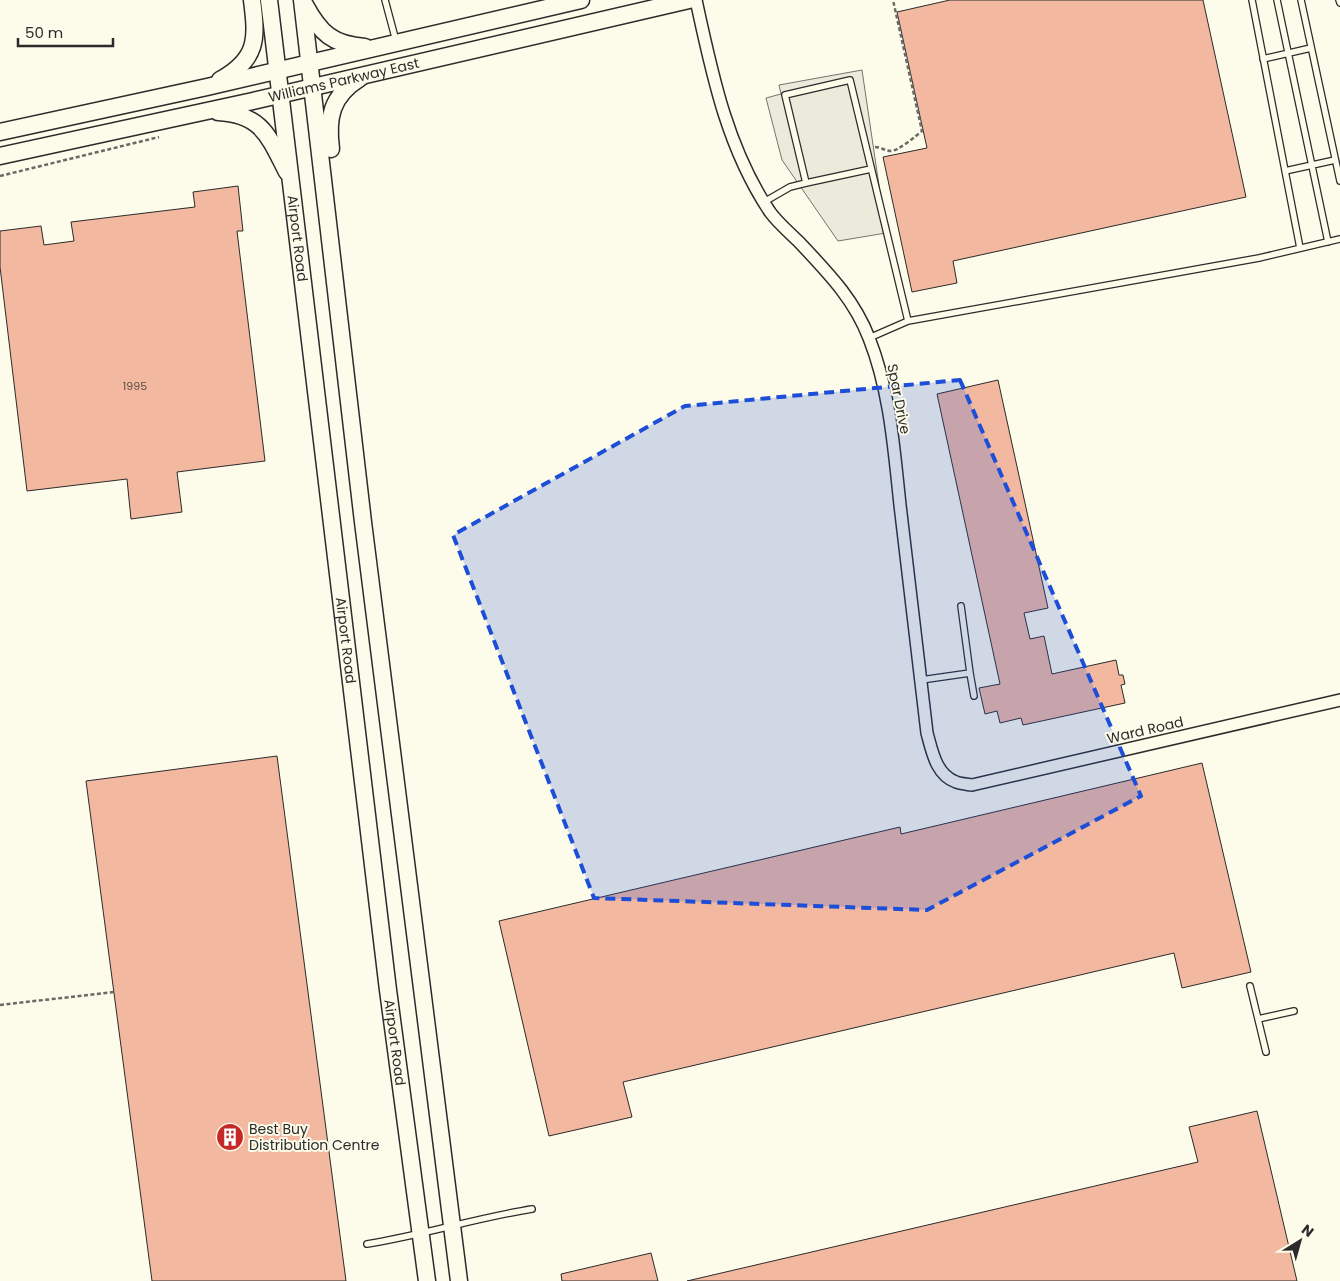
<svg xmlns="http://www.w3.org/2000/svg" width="1340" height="1281" font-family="Poppins,sans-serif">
<rect width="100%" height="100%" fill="#fdfbea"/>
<path fill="#eceadb" stroke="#74746e" d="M862,70L886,233L838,241L782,160L766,98L781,94L779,85Z"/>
<path fill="#f2b8a0" stroke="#2b2b2b" d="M950,0H1203L1246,197L953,261L957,283L912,292L883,157L927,148L897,12Z
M238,186L243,231H237L265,461L177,472L182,512L131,519L127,479L27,491L0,267V231L41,226L44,245L74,241L71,222L195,207L193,192Z
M998,380L1048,608L1024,613L1030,639L1044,636L1052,674L1116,660L1119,675H1123L1125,684L1121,685L1125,703L1023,725L1021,718L1000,723L997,711L985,714L979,688L1000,684L937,394Z
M277,756L346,1281H152L86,781Z
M1202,763L1251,972L1182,988L1174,953L623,1082L632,1117L549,1136L499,921L900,827L901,834Z
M1257,1111L1297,1281H687L1198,1162L1189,1127Z
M651,1253L658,1281H562L561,1274Z"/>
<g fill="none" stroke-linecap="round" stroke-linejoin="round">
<g stroke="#2b2b2b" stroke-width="8">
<path id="lane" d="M385,0L396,41
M1252,0L1300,248
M1277,0L1328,242
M1301,0L1340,181
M1339,0L1340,3
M1263,59L1311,48
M871,169L806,183L785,95L850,80L908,321
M1285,171L1335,160
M764,202L790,187L806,183
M869,338L908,321L1259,258L1340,239
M961,606L970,673
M921,680L970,673L974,696
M1250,986L1266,1052
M1258,1019L1294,1011
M367,1244C423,1235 476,1218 532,1209"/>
</g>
<g stroke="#2b2b2b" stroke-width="14">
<path id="street" d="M696,0C712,74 727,148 770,212C778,223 790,233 800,243C828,273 854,299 869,338C890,391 894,449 900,505C909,581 918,657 927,733C932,751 936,775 956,782C961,784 967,784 972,785L1340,700"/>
</g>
<g stroke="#2b2b2b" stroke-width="19">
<g id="secondary">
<path id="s1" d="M269,0L388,990L427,1281"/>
<path d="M302,0L363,522L459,1281"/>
<path d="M305,5C320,33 333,45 365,47"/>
<path d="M220,80C258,59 257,39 252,0"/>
<path d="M218,112C262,114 269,137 287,172"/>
<path d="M0,132L207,87L581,0"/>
<path d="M331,149C327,118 331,96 360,78"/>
<path id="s2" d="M0,156L253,101L689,0"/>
</g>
</g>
<path stroke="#6a6964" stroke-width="2.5" stroke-dasharray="4 2.5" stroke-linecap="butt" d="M875,147C881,147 885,151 891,151C898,151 916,136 922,131L893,0
M0,176L159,137
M0,1005L114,992"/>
<use href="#lane" stroke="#fdfbea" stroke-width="5.5"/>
<use href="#street" stroke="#fdfbea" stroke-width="11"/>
<use href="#secondary" stroke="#fdfbea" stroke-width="16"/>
</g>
<path fill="#1d4ed8" fill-opacity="0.2" stroke="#1d4ed8" stroke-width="4" stroke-dasharray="10 6" stroke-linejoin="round" d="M960,380L1141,796L927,910L594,898L453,535L685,406Z"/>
<defs>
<g id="building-disc" transform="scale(1.4375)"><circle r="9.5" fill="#c62828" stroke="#fdfbea"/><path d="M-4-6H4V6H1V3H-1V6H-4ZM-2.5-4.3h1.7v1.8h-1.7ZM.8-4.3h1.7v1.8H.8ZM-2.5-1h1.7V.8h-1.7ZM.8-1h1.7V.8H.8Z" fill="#fff"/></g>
</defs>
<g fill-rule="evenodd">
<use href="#building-disc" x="230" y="1137"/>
</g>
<g text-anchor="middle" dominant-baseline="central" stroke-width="4" stroke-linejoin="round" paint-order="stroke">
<g font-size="11" fill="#5d4e48">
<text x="135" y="386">1995</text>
</g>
<g font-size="14" fill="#2b2b2b" stroke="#fdfbea">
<text stroke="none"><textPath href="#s2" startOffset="352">Williams Parkway East</textPath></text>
<text stroke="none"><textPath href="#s1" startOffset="240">Airport Road</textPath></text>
<text transform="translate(899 399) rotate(79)">Spar Drive</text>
<text stroke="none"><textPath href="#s1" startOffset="645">Airport Road</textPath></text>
<text transform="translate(1145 730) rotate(-13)">Ward Road</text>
<text stroke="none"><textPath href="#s1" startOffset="1050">Airport Road</textPath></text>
</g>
<g font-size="14" fill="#2b2b2b" stroke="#fdfbea" text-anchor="start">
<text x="249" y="1129">Best Buy<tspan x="249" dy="16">Distribution Centre</tspan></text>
</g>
</g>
<g transform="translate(1300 1241) rotate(37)" stroke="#fdfbea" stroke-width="4" paint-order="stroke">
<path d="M0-4L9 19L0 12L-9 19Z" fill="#2b2b2b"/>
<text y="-8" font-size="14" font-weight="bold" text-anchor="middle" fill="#2b2b2b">N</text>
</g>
<path d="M18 38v8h95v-8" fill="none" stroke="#2b2b2b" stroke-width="2.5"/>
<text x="25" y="38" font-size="15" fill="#2b2b2b" stroke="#fdfbea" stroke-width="4" paint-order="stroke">50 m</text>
</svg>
